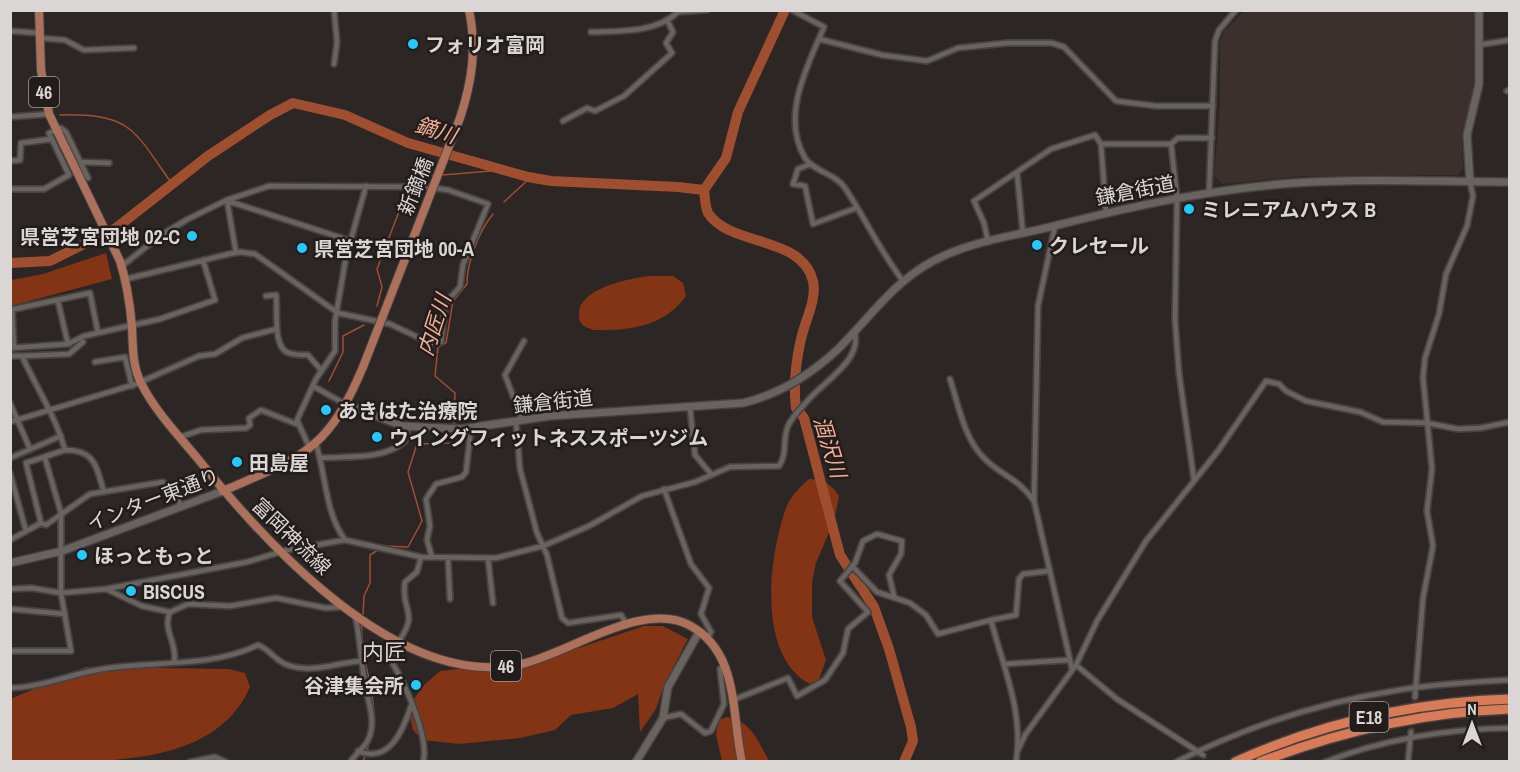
<svg xmlns="http://www.w3.org/2000/svg" width="1520" height="772" font-family="'Archivo Narrow','Noto Sans JP',sans-serif">
<rect width="100%" height="100%" fill="#2c2624"/>
<path fill="#3c302c" d="M1244,11H1474V96L1462,132L1463,169L1457,175L1303,176L1223,184L1214,176L1220,104V41L1224,31Z"/>
<path fill="#823414" d="M106,253L112,279L11,306V280L43,274Z
M650,276H673L683,283L686,296C664,327 628,331 593,330C584,327 578,324 579,314C579,288 630,278 650,276Z
M809,479C824,479 830,483 839,496L834,521L816,563L812,582V617L826,660L819,679L810,684C756,656 769,555 786,508C790,497 800,487 809,479Z
M644,626H663L688,639L665,683L656,709L640,732L638,694L613,708L571,715L555,730L520,738L459,744L422,740L413,730L410,717L414,699L424,685L440,671L543,660Z
M86,667L229,669L245,673L250,687C213,772 91,761 11,761L10,699Z
M726,717C751,720 758,741 769,761H722L716,735L718,721Z"/>
<g fill="none" stroke-linecap="round" stroke-linejoin="round">
<path stroke="#9f4f30" stroke-width="1.5" d="M60,115C132,113 134,130 172,184
M442,175L503,170
M411,184L415,176L434,175
M504,202L531,177
M377,306L382,287L377,269L408,188
M329,381L343,352V336L364,325
M454,426L455,393L435,376L438,347L446,343L453,301L467,284C467,262 479,231 493,214
M385,546L408,547L422,521L408,472L417,444L452,443L453,431
M363,614L364,596L370,583V555L378,550
M362,622C359,655 376,691 374,724
M363,762L373,732"/>
<path stroke="#9f4f30" stroke-width="10" d="M704,190C705,197 705,207 708,213C730,247 802,235 813,281C817,300 805,320 801,339C796,361 793,385 796,408L804,418L840,555L874,607L889,649L911,727L913,741L904,762
M704,190L726,158L738,112L785,10
M10,263L50,261L116,228L208,156L270,115L293,103L345,115L408,143L528,177L551,181L678,187L704,190"/>
<path stroke="#46403e" stroke-width="4.5" stroke-dasharray="4.5 2" stroke-linecap="butt" d="M1411,732L1415,697
M1203,755L1208,762"/>
<g stroke="#474341" stroke-width="8">
<path id="street" d="M334,10L337,42L334,64
M792,10L824,27C808,65 780,116 805,158C814,172 835,173 845,188C865,218 880,251 903,281
M677,12L707,10
M10,31L40,33
M591,32C620,31 656,33 678,12
M40,38L65,40L84,50L134,48
M819,39L882,55L927,61L958,48L1007,43H1052L1064,47L1116,101L1156,106H1213
M1478,45L1510,40
M1507,91L1510,90
M10,117L49,114
M563,121L587,108L595,111L624,96L672,53L666,43L673,32L668,22
M1101,144L1106,212
M10,161L20,160L21,143L52,139
M81,162L109,163
M811,164L798,169L793,184L805,186L813,224L856,208
M1017,172L1023,234
M10,189H44L69,175L49,133L61,128L66,132L88,178
M1209,193L1215,41L1219,30L1236,10
M227,200L236,253
M228,201L351,241
M1055,226L1038,306L1034,501L1072,669
M988,242L984,223L974,201L1051,149L1095,135L1101,144H1171
M122,266L161,235L188,219L227,200L269,186L427,187L448,190L488,204L463,265L460,287L449,299L445,308L441,342L430,343L390,324L338,313L255,254L240,252L229,254L126,279
M266,296L276,295C278,309 272,348 289,353C294,355 302,355 308,355L321,370
M58,301L68,344
M12,309L14,348
M10,310L90,293L98,333
M10,348L68,344L84,336L160,319L215,300L203,260
M10,356H22C36,387 56,417 65,450L26,463L41,523
M22,356L69,354L83,342
M95,362L125,357L132,386
M950,379C958,404 965,441 985,459C1003,477 1017,477 1034,501
M313,386L345,404
M10,403L30,449
M690,408L695,455L711,474
M522,420L505,375L524,341
M10,422L136,384L199,356L215,354L242,338L276,329
M516,422L520,469L537,533L547,555L562,618L568,623L621,615L627,625
M180,437L201,430L246,428L250,425L249,418L261,410L299,425
M316,444C326,475 325,513 345,540
M310,449L297,420L316,379L335,351V321L346,257L366,186
M65,450C96,450 96,467 104,492
M10,458L61,436
M322,458C348,456 385,460 405,441L409,427
M10,473L26,531
M1194,480L1179,373L1175,320L1177,198L1171,144L1178,138H1212
M664,489L691,564L709,588L701,614L711,632L707,638
M10,540L41,523L46,525L90,494L163,482L177,495L180,505
M432,557L427,540L430,526L426,499L436,484L462,477L466,472L471,428
M448,558L450,599
M488,558L493,603
M852,566L877,592L910,603L926,615L938,634L991,620C1003,667 1024,712 1016,762
M10,589L32,588L61,593L106,589L247,562L287,550L345,540L421,557L496,558L543,546L589,526L642,496L695,482L730,467L779,466C788,453 782,439 788,426C792,416 804,405 811,397C827,380 864,357 854,331
M106,589L142,606L170,612L188,604L230,606L276,598L326,608L342,607
M10,609L65,614
M170,612C162,630 178,644 174,662
M991,620L1016,615L1019,579L1023,574L1049,571
M399,641C420,611 400,611 405,582L417,572L421,557
M400,642L393,664C405,684 430,739 423,762
M10,651H71L61,593V513L45,458
M1004,664L1069,660
M1076,665L1117,699L1203,755
M10,688C45,687 75,672 109,668C158,661 213,667 258,645C269,649 274,659 285,664C312,675 336,662 363,661
M1415,697L1423,598L1433,546L1427,511L1432,469L1423,378L1425,358L1439,314L1446,274L1467,226L1473,196L1470,182
M733,700L788,678L797,696L825,680L843,653L848,629L868,612L840,581L855,563L863,541L877,534L902,541L901,554L889,575L894,596
M663,718L681,714L705,733L711,731L724,704L720,669L725,666
M1018,750L1025,735L1076,665L1097,621L1146,541L1218,451L1266,381L1279,384L1286,391L1306,401L1360,412L1383,422L1427,423L1458,429L1480,428L1510,422
M358,751C389,764 403,731 411,706
M190,762L215,757L226,762
M350,762C355,755 364,748 368,740C377,722 368,702 365,684C361,661 360,638 355,614
M1176,762C1245,727 1322,702 1399,690C1435,684 1473,682 1510,680
M1325,762C1384,739 1447,729 1510,728
M1408,762L1411,732"/>
</g>
<g stroke="#474341" stroke-width="10">
<path id="secondary" d="M1470,182L1467,135L1479,84V10
M347,405L403,426L462,429L550,416L743,403C780,394 810,375 837,350C869,319 892,283 933,261C968,242 1012,236 1050,227C1136,205 1221,187 1310,182C1376,178 1443,182 1510,182
M10,563L62,551L223,491
M636,762L663,718L668,687L699,632"/>
</g>
<g stroke="#474341" stroke-width="10">
<path id="primary" d="M39,10L41,70L49,114L120,261C127,283 130,304 132,327C133,346 132,365 141,383C155,411 178,435 198,459C267,545 399,691 522,664C569,653 643,600 689,625C740,652 731,714 742,762
M460,118C472,82 477,48 469,10
M223,491C303,456 327,452 363,367"/>
</g>
<g stroke="#474341" stroke-width="12">
<path id="highway" d="M1235,762C1321,723 1415,702 1510,699
M1260,762C1341,731 1423,712 1510,709"/>
</g>
<use href="#street" stroke="#696360" stroke-width="4.5"/>
<use href="#secondary" stroke="#696360" stroke-width="7"/>
<use href="#primary" stroke="#ad715b" stroke-width="8"/>
<use href="#highway" stroke="#da7b57" stroke-width="9"/>
<g stroke="#474341" stroke-width="10" stroke-linecap="butt">
<path id="primary-bridge" d="M363,367L460,118"/>
</g>
<use href="#primary-bridge" stroke="#ad715b" stroke-width="8"/>
</g>
<g fill="#24c9fe" stroke="#221c1a" stroke-width="2">
<circle cx="413" cy="44" r="6"/>
<circle cx="1189" cy="209" r="6"/>
<circle cx="192" cy="236" r="6"/>
<circle cx="1037" cy="245" r="6"/>
<circle cx="302" cy="248" r="6"/>
<circle cx="326" cy="410" r="6"/>
<circle cx="377" cy="437" r="6"/>
<circle cx="237" cy="462" r="6"/>
<circle cx="82" cy="555" r="6"/>
<circle cx="131" cy="591" r="6"/>
<circle cx="416" cy="685" r="6"/>
</g>
<g text-anchor="middle" dominant-baseline="central" stroke-width="5" stroke-linejoin="round" paint-order="stroke">
<g fill="#221c1a" stroke="#a39e9c" stroke-width="1.5">
<rect x="29" y="77" width="30" height="30" rx="4.5"/>
<rect x="491" y="651" width="30" height="30" rx="4.5"/>
<rect x="1349.5" y="702" width="39" height="30" rx="4.5"/>
</g>
<g font-size="18" font-weight="bold" fill="#dad6d4">
<text x="44" y="92">46</text>
<text x="506" y="666">46</text>
<text x="1369" y="717">E18</text>
</g>
<g font-size="20" font-weight="bold" fill="#dad6d4" stroke="#221c1a" text-anchor="start">
<text x="425" y="44">フォリオ富岡</text>
<text x="1201" y="209">ミレニアムハウス B</text>
<text x="180" y="236" text-anchor="end">県営芝宮団地 02-C</text>
<text x="1049" y="245">クレセール</text>
<text x="314" y="248">県営芝宮団地 00-A</text>
<text x="338" y="410">あきはた治療院</text>
<text x="389" y="437">ウイングフィットネススポーツジム</text>
<text x="249" y="462">田島屋</text>
<text x="94" y="555">ほっともっと</text>
<text x="143" y="591">BISCUS</text>
<text x="404" y="685" text-anchor="end">谷津集会所</text>
</g>
<g font-size="20" fill="#dad6d4" stroke="#221c1a">
<text transform="translate(415 186) rotate(-68)">新鏑橋</text>
<text transform="translate(1135 190) rotate(-11)">鎌倉街道</text>
<text transform="translate(553 401) rotate(-6)">鎌倉街道</text>
<text transform="translate(153 499) rotate(-21)">インター東通り</text>
<text transform="translate(292 536) rotate(44)">富岡神流線</text>
</g>
<g font-size="21" font-style="italic" fill="#f3af96" stroke="#221c1a">
<text transform="translate(436 130) rotate(17)">鏑川</text>
<text transform="translate(434 325) rotate(-72)">内匠川</text>
<text transform="translate(830 447) rotate(73)">涸沢川</text>
</g>
<g font-size="22" fill="#dad6d4" stroke="#221c1a">
<text x="384" y="652">内匠</text>
</g>
</g>
<rect width="1520" height="772" fill="none" stroke="#dad6d4" stroke-width="24"/>
<g transform="translate(1472 724)" stroke="#221c1a" stroke-width="4.5" paint-order="stroke">
<path d="M0-4.5L10 22L0 15L-10 22Z" fill="#dad6d4"/>
<text y="-9" font-size="16" font-weight="bold" text-anchor="middle" fill="#dad6d4">N</text>
</g>
</svg>
